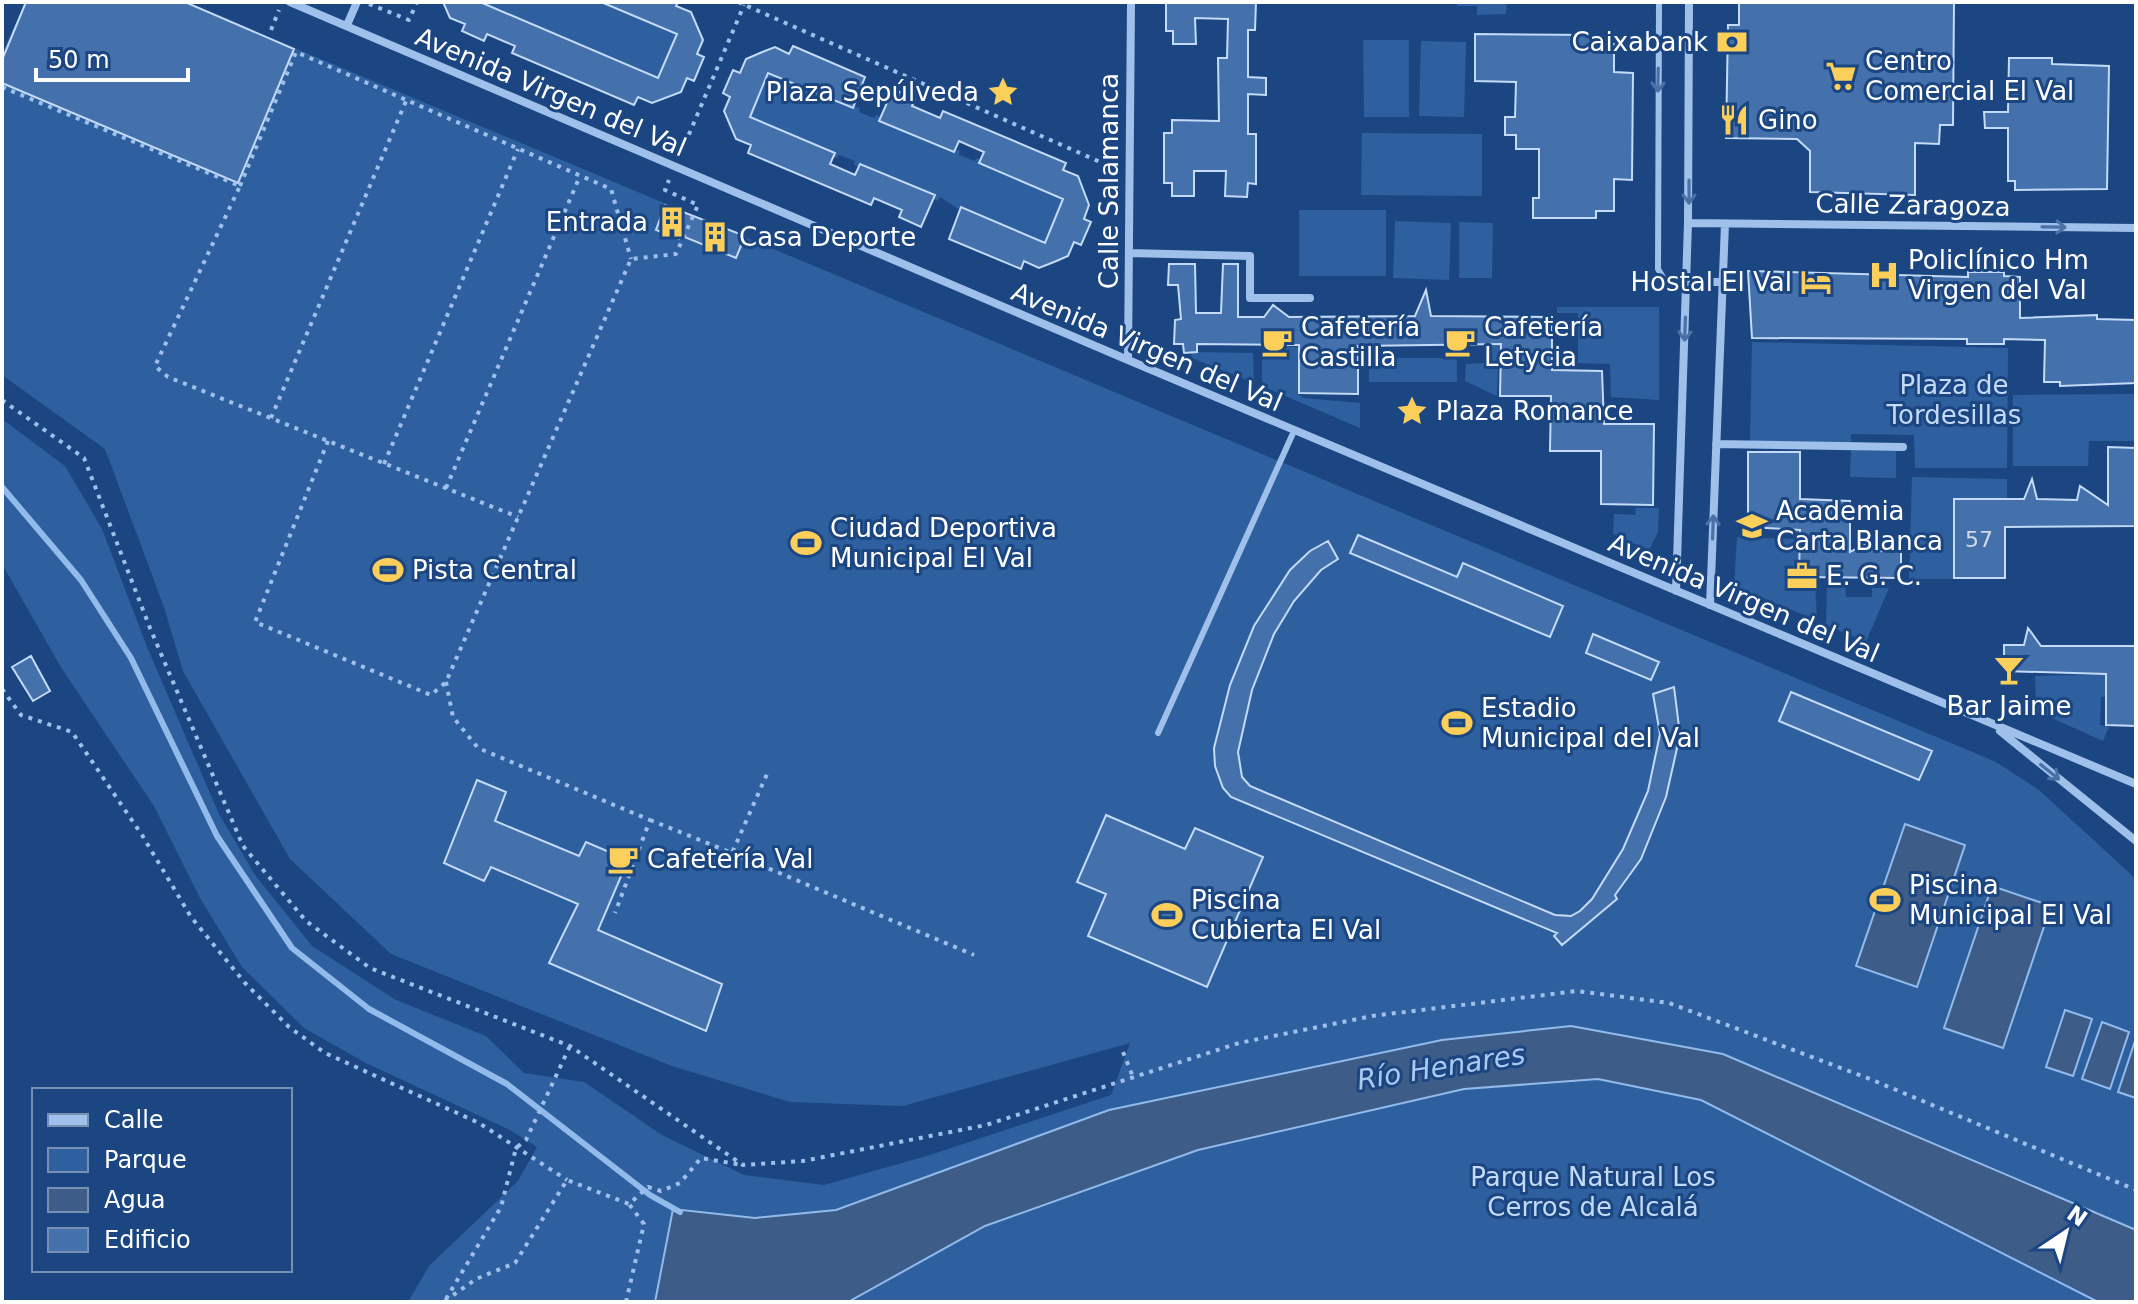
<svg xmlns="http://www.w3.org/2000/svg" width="2138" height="1304" font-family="'DejaVu Sans',sans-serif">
<rect width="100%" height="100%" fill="#1b4681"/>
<path fill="#2e60a0" d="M25,2H185L1996,762L2039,790L2136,879V1230L1723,1054L1442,1040L1109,1110L836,1210L755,1218L673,1209L655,1302H408L429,1266L518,1181L537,1147L510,1130L366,1063L304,1028L242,967L200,898L154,806L62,669L2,564V419L65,466L102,529L147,647L219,814L255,875L312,946L396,1000L486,1036L524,1073L584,1082L662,1135L744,1175L824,1185L930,1155L1111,1095L1130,1043L903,1106L790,1102L672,1066L391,954L290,859L183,671L164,607L105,449L2,375V54Z
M480,2H600L665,29H673L672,32L677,34L659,78L646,76L647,73L626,64L624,67L619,61L553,33H545L546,30Z
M1457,2H1507L1506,14L1477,15V6H1457Z
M1363,40H1409V117H1364Z
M1421,41L1466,42L1464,117L1419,116Z
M768,73L801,87L809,86L808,90L832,97L831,100L852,109L854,106L860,108L859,112L874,118L876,115L952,152L954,149L960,151L959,155L975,161L977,158L983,161L982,164L1063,199L1045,243L1032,240L1033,237L1013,229L1011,231L1004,229L1005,226L990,219L988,222L982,216L962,207L960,210L940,197L938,201L889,176H881L882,173L862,164L860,167L854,165L855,161L839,155L837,158L831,155L832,152L762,122H754L755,119L750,117L763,77Z
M1362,133L1482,134V196L1361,195Z
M1299,210H1386V276H1299Z
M1395,221L1451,223L1449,280L1393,278Z
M1459,222L1493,223L1492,278H1459Z
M1557,307H1659V400L1611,397L1610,364L1578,363V313H1557Z
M1752,342L2008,348L2007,468H1915L1914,435L1851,434V443L1750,444Z
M1282,346L1312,348L1318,365H1298V394L1304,398L1360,403V428L1262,386V353H1282Z
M1484,346H1518L1519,363H1498L1497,396L1465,381L1466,364L1484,363Z
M1191,352L1253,353L1254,383L1192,358Z
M1369,358H1457V382H1369Z
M2136,394V441H2089L2088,466H2013V395Z
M1851,450L1896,451V478L1850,477Z
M1912,477L2007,479V499H1954L1953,579H1909Z
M1636,508H1659L1658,532L1649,550L1613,534L1614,514L1635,515Z
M1815,528L1816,546L1799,547L1797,578L1815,583L1817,620L1734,587L1737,537L1793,539L1796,529Z
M1827,585H1845L1846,597H1872V588H1889L1866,642L1826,625Z
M2120,674L2119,696L2101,697L2100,725L2109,727L2103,741L2036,711L2035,676Z
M1598,1079L1701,1100L2098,1302H848L985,1226L1198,1150L1464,1089Z"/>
<path fill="#3d5d88" stroke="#92bbec" stroke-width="2" d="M1905,824L1965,845L1917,987L1856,966Z
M1992,886L2051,906L2003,1048L1944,1028Z
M2065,1010L2092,1019L2073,1076L2046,1067Z
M2102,1022L2129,1032L2110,1089L2082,1079Z
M1571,1026L1723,1054L2136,1230V1302H2098L1701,1100L1598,1079L1464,1089L1198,1150L985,1226L848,1302H655L673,1209L755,1218L836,1210L1109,1110L1442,1040Z
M2136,1038V1098L2118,1092Z"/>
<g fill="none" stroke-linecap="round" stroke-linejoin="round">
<path stroke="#92bbec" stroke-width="6" d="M2,487L81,580L131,658L217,836L292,948L369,1009L507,1084L650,1195L680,1212"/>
</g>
<path fill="#4470ab" stroke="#c3dbf8" stroke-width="2" d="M26,2H185L294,49L238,183L2,83V60Z
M443,2H480L658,78L677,34L601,2H678L676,6L691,12L703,40L697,54L704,57L694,81L687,78L681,92L652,103L638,97L634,105L512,53L515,46L487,34L484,41L462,31L465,24L450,18Z
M1166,2H1256L1255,30H1248V77L1266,78V95L1248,94V134H1256V184L1248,183L1247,197L1225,196L1226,171H1194V196H1172V183H1164V133H1172V120L1219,121L1218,58H1227L1228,19L1195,18L1196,44H1173V31H1166Z
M1739,2H1954L1953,125H1940L1939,144L1915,143V195L1810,192V151L1797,139L1726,138L1728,25H1739Z
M1475,34L1595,35V43L1614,44V72L1633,73L1632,180L1614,179V211H1596V218H1533V198H1539V149H1516V135H1505V117H1515L1516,82L1475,81Z
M793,46L865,77L853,108L768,73L750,117L835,153L830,164L855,175L860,164L935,195L921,227L899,217L902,210L874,198L871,205L748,153L751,145L736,139L724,111L730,97L723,93L733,70L740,73L746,59L760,53L775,47L789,54Z
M2009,58H2052V64L2109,66L2107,189L2015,190V181H2008V128H1985L1984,112H2008Z
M893,89L915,99L912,106L940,118L943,111L1066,163L1063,170L1078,176L1089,205L1084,219L1091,222L1081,245L1074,242L1068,256L1054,262L1039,268L1024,261L1021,269L949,239L961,207L1045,243L1063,199L979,163L984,152L959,141L954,152L879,121Z
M665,205L745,236L736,258L680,235L679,239L656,230Z
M1169,264H1195L1196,313H1221L1223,264H1238V317H1264L1273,305L1289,317L1415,316L1426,290L1431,316L1552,317V370L1602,371L1604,424H1654L1653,505L1601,504V451H1550L1551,396H1500L1501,344L1358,346V394L1299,393V345L1197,344V352L1184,353L1183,344H1174L1175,320L1181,319L1178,285H1168Z
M1748,271L1968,277V272H2004V276L2020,277V318L2097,315V319L2136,320V383L2060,386V382H2044L2045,340L2004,339V344H1967V339L1752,338Z
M2108,447L2136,448V526L2005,527V578H1954V499H2024L2032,479L2037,499L2077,500L2080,486L2108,505Z
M1748,452H1800V499L1850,501V552L1878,538L1881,551H1901V578L1799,577L1800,530L1748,527Z
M1358,535L1457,577L1463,563L1563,606L1550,637L1350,553Z
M1328,541L1338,559L1321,570L1294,601L1274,634L1252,690L1238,752L1242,777L1250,786L1555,915L1571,916L1580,911L1592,899L1623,849L1648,791L1660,734L1653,694L1674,687L1680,735L1666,797L1641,859L1615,895L1617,899L1562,945L1554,936L1557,933L1231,797L1223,788L1215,766L1214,748L1230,685L1254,626L1290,570L1310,551Z
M2028,628L2041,646H2136V726L2106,725V674L2004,671V645H2024Z
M1593,634L1659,662L1651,680L1586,653Z
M31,656L50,691L33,701L12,667Z
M1791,692L1932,751L1919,780L1779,721Z
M477,780L506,792L495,821L579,856L586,842L628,860L598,930L722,984L706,1031L549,963L578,904L491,867L484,881L444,863Z
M1106,815L1185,849L1195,828L1263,857L1207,987L1088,936L1106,894L1077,882Z"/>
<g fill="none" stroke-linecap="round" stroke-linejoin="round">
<path stroke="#9fc0ea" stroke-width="4" stroke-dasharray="4 6" stroke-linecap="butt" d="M738,2L1116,169
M369,4L409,20L417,2
M271,30L279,10
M2,87L240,186L155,366L168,377L518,517
M681,153L744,5
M240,186L296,52L611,189L631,259
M2,400L84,458L150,628L243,846L306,921L370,968L570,1046L743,1165L803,1161L986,1125L1239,1043L1372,1016L1577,991L1669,1003L1870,1079L2136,1190
M271,418L406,101
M328,441L255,622L431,695L446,682L631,259L676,254L698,205L665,190L669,180
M384,464L518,149
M446,488L580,176
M446,682L453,717L478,748L650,820L615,913
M2,689L21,715L72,732L142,835L191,917L245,983L289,1027L325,1053L479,1123L567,1180
M650,820L732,853L767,774
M732,853L974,955
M1123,1052L1133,1077
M446,1299L501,1207L516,1148L526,1140L570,1046
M445,1301L476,1279L515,1263L567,1180L629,1204L648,1187L661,1191L680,1183L701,1158L742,1165
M626,1302L644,1224L629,1204"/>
<path stroke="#9fc0ea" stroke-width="6" d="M1659,2L1658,269L1664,279L1686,282
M1158,733L1294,431"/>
<path stroke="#9fc0ea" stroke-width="8" d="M290,2L1128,360L2136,784
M347,25L357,2
M1688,223L2136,228
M1129,253L1250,256V298H1310
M1686,282H1722
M1128,360L1131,2
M1716,444L1903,447
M1676,591L1688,223L1689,2
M1710,605L1725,224
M2000,731L2136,841"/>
</g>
<defs><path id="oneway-shaft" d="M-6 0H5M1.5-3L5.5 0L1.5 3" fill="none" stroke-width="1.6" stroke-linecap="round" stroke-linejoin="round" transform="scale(2)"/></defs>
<g stroke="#4971a6">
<use href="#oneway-shaft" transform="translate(1658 80) rotate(91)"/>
<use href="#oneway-shaft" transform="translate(1689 192) rotate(90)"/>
<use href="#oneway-shaft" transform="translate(2054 227) rotate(1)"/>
<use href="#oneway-shaft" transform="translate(1685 329) rotate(92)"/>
<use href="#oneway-shaft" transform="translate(1713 527) rotate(-88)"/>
<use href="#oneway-shaft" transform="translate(2050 772) rotate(39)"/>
</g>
<defs>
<g id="bank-bare" transform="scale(2.4)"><path d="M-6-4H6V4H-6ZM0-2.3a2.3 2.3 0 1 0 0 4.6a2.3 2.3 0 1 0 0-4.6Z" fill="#fccf5b" stroke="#1b4681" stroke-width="2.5" paint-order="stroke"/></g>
<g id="supermarket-bare" transform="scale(2.4)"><path d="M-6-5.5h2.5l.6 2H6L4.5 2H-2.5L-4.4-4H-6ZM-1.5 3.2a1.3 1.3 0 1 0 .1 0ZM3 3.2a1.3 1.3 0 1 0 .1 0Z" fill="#fccf5b" stroke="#1b4681" stroke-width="2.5" paint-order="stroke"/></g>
<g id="sight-bare" transform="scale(2.4)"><path d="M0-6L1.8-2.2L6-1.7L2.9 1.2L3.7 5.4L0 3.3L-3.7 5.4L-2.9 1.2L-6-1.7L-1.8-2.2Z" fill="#fccf5b" stroke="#1b4681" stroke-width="2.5" paint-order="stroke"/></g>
<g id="restaurant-bare" transform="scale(2.4)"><path d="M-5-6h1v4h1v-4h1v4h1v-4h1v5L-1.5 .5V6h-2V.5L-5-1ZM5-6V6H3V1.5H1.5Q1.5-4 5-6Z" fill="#fccf5b" stroke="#1b4681" stroke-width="2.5" paint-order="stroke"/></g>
<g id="building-bare" transform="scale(2.4)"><path d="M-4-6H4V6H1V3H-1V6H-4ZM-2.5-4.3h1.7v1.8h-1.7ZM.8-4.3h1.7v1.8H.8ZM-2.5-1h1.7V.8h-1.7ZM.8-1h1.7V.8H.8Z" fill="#fccf5b" stroke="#1b4681" stroke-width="2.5" paint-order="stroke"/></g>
<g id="hospital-bare" transform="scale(2.4)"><path d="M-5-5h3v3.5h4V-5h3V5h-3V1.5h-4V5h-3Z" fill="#fccf5b" stroke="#1b4681" stroke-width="2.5" paint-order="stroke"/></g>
<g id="hotel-bare" transform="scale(2.4)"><path d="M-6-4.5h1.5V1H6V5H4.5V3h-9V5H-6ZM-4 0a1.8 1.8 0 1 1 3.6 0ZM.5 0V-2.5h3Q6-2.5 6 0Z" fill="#fccf5b" stroke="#1b4681" stroke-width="2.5" paint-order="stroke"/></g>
<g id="cafe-bare" transform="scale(2.4)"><path d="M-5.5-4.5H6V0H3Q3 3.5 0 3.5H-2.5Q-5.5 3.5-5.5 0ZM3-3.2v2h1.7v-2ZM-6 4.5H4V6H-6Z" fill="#fccf5b" stroke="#1b4681" stroke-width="2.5" paint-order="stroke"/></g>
<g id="school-bare" transform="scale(2.4)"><path d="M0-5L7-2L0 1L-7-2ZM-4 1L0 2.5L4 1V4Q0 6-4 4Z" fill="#fccf5b" stroke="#1b4681" stroke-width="2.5" paint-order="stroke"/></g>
<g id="stadium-bare" transform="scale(2.4)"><path d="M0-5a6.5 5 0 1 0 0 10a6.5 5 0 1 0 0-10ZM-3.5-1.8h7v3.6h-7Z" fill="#fccf5b" stroke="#1b4681" stroke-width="2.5" paint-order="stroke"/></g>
<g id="office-bare" transform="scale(2.4)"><path d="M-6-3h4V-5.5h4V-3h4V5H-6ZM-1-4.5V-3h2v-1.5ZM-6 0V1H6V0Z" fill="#fccf5b" stroke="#1b4681" stroke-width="2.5" paint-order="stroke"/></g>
<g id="bar-bare" transform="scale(2.4)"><path d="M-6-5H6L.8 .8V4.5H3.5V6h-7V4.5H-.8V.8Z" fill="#fccf5b" stroke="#1b4681" stroke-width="2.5" paint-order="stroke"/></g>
</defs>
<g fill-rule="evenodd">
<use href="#bank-bare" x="1732" y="42"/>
<use href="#supermarket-bare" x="1841" y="76"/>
<use href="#sight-bare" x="1003" y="92"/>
<use href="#restaurant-bare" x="1734" y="120"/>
<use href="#building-bare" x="672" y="222"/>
<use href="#building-bare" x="715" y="237"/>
<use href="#hospital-bare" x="1884" y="275"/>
<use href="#hotel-bare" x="1816" y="282"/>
<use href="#cafe-bare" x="1277" y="342"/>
<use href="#cafe-bare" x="1460" y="342"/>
<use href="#sight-bare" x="1412" y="411"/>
<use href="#school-bare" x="1752" y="526"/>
<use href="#stadium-bare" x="806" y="543"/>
<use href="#stadium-bare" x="388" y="570"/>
<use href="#office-bare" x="1802" y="576"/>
<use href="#bar-bare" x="2009" y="670"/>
<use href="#stadium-bare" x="1457" y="723"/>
<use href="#cafe-bare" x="623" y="859"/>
<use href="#stadium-bare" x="1885" y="900"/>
<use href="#stadium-bare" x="1167" y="915"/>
</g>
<g text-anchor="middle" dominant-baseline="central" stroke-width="6" stroke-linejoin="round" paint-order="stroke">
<g font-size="22" fill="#d0dbea">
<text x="1979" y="539">57</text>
</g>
<g font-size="26" fill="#fff" stroke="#1b4681" text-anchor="start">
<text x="1708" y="42" text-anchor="end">Caixabank</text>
<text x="1865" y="61">Centro<tspan x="1865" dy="30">Comercial El Val</tspan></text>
<text x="979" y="92" text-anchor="end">Plaza Sepúlveda</text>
<text x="1758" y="120">Gino</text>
<text x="648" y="222" text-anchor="end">Entrada</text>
<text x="739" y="237">Casa Deporte</text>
<text x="1908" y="260">Policlínico Hm<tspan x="1908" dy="30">Virgen del Val</tspan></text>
<text x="1792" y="282" text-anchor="end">Hostal El Val</text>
<text x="1301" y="327">Cafetería<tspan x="1301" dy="30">Castilla</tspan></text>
<text x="1484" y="327">Cafetería<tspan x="1484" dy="30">Letycia</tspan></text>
<text x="1436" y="411">Plaza Romance</text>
<text x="1776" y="511">Academia<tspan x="1776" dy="30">Carta Blanca</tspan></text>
<text x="830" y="528">Ciudad Deportiva<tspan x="830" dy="30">Municipal El Val</tspan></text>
<text x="412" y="570">Pista Central</text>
<text x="1826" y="576">E. G. C.</text>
<text x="2009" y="706" text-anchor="middle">Bar Jaime</text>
<text x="1481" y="708">Estadio<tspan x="1481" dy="30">Municipal del Val</tspan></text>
<text x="647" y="859">Cafetería Val</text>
<text x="1909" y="885">Piscina<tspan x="1909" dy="30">Municipal El Val</tspan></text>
<text x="1191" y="900">Piscina<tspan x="1191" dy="30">Cubierta El Val</tspan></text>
</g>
<g font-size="26" fill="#fff" stroke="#1b4681">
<text transform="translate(551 92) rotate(23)">Avenida Virgen del Val</text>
<text transform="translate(1109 181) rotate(-90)">Calle Salamanca</text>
<text transform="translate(1913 205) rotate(1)">Calle Zaragoza</text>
<text transform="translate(1147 347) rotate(23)">Avenida Virgen del Val</text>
<text transform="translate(1744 598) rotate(23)">Avenida Virgen del Val</text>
</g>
<g font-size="26" fill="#c3dbf8" stroke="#1b4681">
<text x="1954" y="385">Plaza de<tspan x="1954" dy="30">Tordesillas</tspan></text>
<text x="1593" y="1177">Parque Natural Los<tspan x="1593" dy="30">Cerros de Alcalá</tspan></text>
</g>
<g font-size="28" font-style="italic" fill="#aacaf2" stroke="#1b4681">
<text transform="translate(1441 1067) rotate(-9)">Río Henares</text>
</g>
</g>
<rect width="2138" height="1304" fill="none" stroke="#ffffff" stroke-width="8"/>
<rect x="32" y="1088" width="260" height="184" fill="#1b4681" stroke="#7690b3" stroke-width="2"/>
<rect x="48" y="1114" width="40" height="12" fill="#9fc0ea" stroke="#7690b3" stroke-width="2"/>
<text x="104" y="1128" font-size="24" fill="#ffffff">Calle</text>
<rect x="48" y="1148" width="40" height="24" fill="#2e60a0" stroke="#7690b3" stroke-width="2"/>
<text x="104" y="1168" font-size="24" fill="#ffffff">Parque</text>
<rect x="48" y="1188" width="40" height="24" fill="#3d5d88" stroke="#7690b3" stroke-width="2"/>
<text x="104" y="1208" font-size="24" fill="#ffffff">Agua</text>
<rect x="48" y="1228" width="40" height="24" fill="#4470ab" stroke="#7690b3" stroke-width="2"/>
<text x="104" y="1248" font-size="24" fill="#ffffff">Edificio</text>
<g transform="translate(2066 1232) rotate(35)" stroke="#1b4681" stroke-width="6" paint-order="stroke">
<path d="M0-6L14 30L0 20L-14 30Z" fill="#ffffff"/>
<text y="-12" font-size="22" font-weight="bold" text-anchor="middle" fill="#ffffff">N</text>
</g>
<path d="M36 68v12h152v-12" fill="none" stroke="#ffffff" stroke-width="4"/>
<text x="48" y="68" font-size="24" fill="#ffffff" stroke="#1b4681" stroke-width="6" paint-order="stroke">50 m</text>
</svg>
